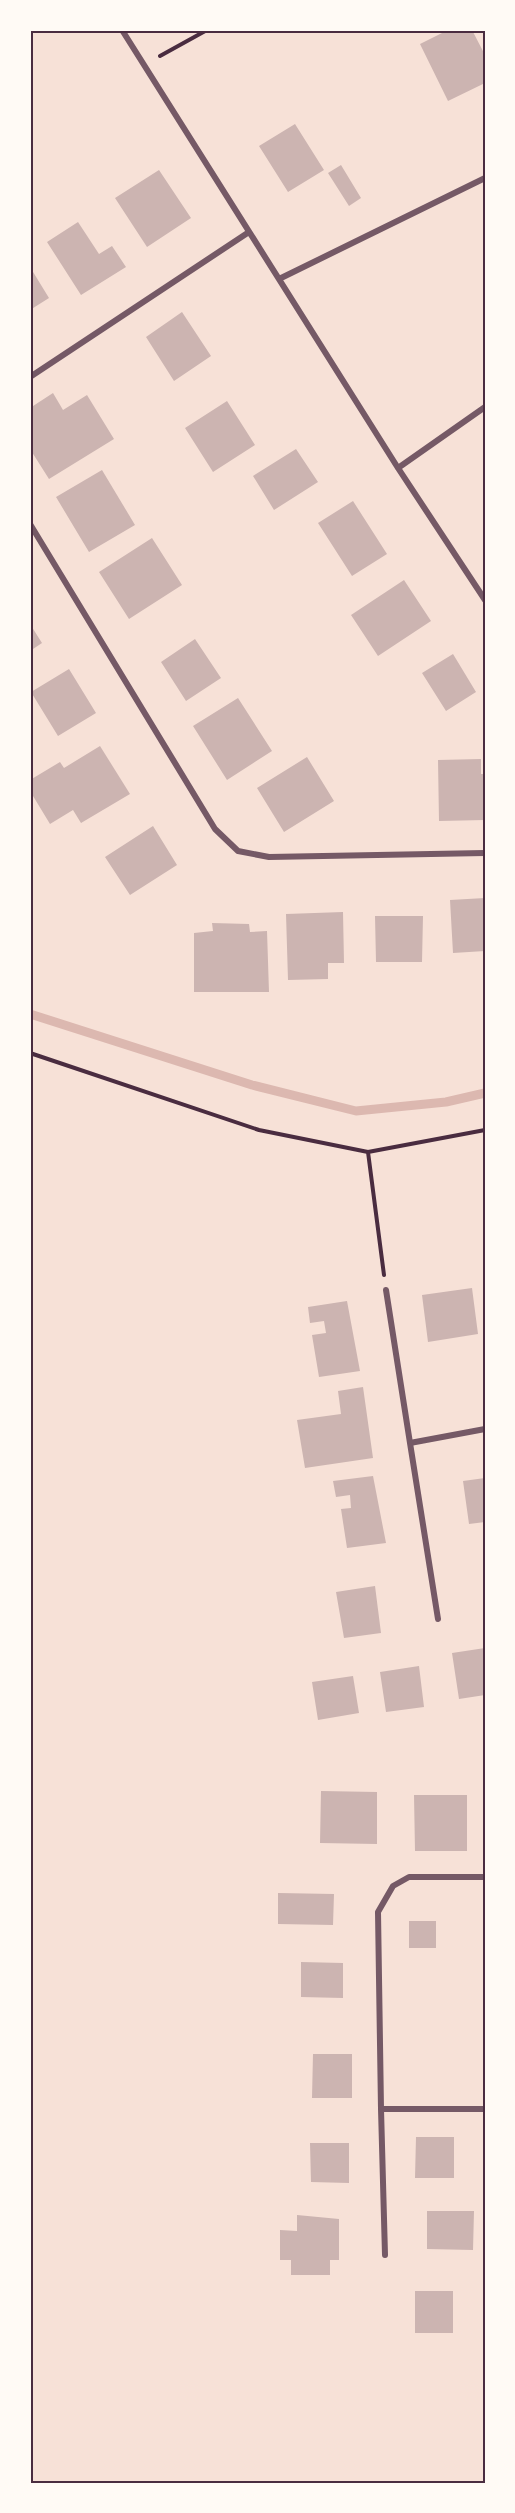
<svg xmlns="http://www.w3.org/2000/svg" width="515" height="2513" font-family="Arial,sans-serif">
<rect width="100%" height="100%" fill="#f7e1d7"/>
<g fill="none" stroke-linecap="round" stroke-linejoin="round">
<path stroke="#dcb8b0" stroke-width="9" d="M30,1014L252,1085L356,1111L446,1102L485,1093"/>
</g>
<path fill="#ccb4b1" d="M448,30H472L485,55V83L448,101L420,44Z
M295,124L324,170L288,192L259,146Z
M341,165L361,198L349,206L328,173Z
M159,170L191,218L147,247L115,198Z
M78,222L99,254L112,246L126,267L81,295L47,242Z
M30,267L49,298L30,310Z
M182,312L211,356L174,381L146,337Z
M53,393L63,410L87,395L114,439L49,479L30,449V408Z
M227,401L255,445L213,472L185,428Z
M296,449L318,482L274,510L253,476Z
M102,470L135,525L89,552L56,497Z
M353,501L387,554L352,576L318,523Z
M152,538L182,585L129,619L99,572Z
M404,580L431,621L378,656L351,615Z
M30,624L42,643L30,651Z
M195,639L221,678L186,701L161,662Z
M453,654L476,692L446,711L422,673Z
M69,669L96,713L58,736L31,692Z
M238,698L272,751L227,780L193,726Z
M100,746L130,794L81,823L73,810L50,824L30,791V780L60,762L64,768Z
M307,757L334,801L284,832L257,788Z
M481,759V774H485V820L439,821L438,760Z
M153,826L177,865L130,895L105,857Z
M485,898V951L453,953L450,900Z
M343,912L344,963H328V979L288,980L286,914Z
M375,916H423L422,962H376Z
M212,923L249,924L250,932L267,931L269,992H194V933L213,931Z
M472,1288L478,1334L428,1342L422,1295Z
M347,1301L360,1371L319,1377L312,1335L326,1333L324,1321L310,1323L308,1307Z
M363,1387L373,1458L305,1468L297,1420L341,1414L338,1391Z
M373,1476L386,1543L347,1548L341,1509L351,1508L350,1495L336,1497L333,1481Z
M485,1478V1522L469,1524L463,1481Z
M375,1586L381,1633L344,1638L336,1592Z
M485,1648V1695L459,1699L452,1653Z
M419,1666L424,1707L386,1712L380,1672Z
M353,1676L359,1713L318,1720L312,1682Z
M321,1791L377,1792V1844L320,1843Z
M414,1795H467V1851H415Z
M278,1893L334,1894L333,1925L278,1924Z
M409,1921H436V1948H409Z
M301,1962L343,1963V1998L301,1997Z
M313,2054H352V2098H312Z
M416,2137H454V2178H415Z
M310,2143H349V2183L311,2182Z
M427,2211H474L473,2250L427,2249Z
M297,2215L339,2219V2260H330V2275H291V2260H280V2230L297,2231Z
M415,2291H453V2333H415Z"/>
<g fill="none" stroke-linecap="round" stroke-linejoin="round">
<path stroke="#4a2c40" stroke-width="4" d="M160,56L207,30
M30,1053L259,1130L368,1152L485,1130
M368,1152L384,1275"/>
<path stroke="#755966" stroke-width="6" d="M122,30L398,468L485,600
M279,279L485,178
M30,377L249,232
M398,468L485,407
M30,524L215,829L238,851L269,857L485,853
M386,1290L410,1443
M438,1619L410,1443L485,1429
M485,1877H409L393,1886L378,1912L381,2109H485
M381,2109L385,2255"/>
</g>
<rect width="515" height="2513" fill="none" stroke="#fffaf5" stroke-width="63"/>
<rect x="32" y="32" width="452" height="2450" fill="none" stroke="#4a2c40" stroke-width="2"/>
</svg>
